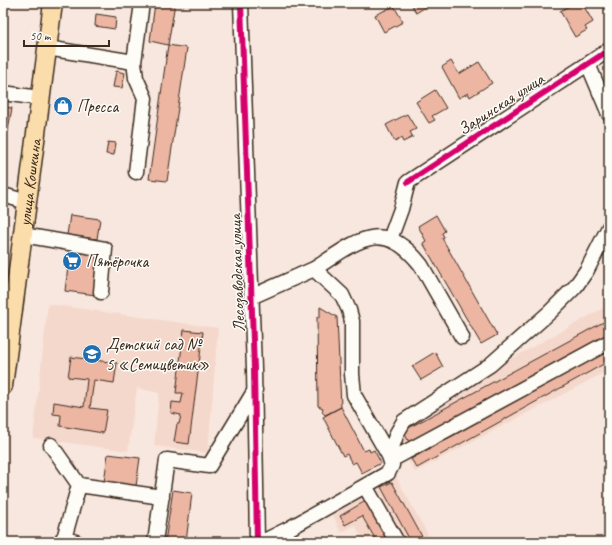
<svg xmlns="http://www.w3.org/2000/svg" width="612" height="545" font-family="Caveat,sans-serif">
<rect width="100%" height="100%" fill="#f8e7de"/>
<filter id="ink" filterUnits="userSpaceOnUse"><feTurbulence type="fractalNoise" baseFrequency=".025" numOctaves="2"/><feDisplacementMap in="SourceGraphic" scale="8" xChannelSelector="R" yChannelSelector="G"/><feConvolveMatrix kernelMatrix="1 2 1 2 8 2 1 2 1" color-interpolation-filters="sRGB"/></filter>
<g filter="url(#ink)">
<path fill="#f5d8cc" d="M48,304L218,328L208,453L154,446L159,393L137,388L128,451L33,438Z
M609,305V370L415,472L394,438L398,421Z
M396,477L432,542H364L355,525L341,533L332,513Z"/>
<path fill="#edb6a3" stroke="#3b2a1e" d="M155,3H175L168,45L150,41Z
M411,3H432L416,13Z
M574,3H582L593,22L585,27L587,30L575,37L560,11Z
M394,6L403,22L384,32L375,15Z
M96,14L116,17L115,29L95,26Z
M168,45L187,48L167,181L149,179Z
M451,61L459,74L479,62L492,83L470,97L468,93L459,98L442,67Z
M116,71L125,73L122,88L113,87Z
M435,90L446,108L432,116L435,120L429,123L416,102Z
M3,107L12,108L6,141H3Z
M407,114L416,129L410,132L413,137L403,142L401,138L395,142L386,125Z
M108,142L116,143L114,155L106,154Z
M3,149L7,150L6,161L3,160Z
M70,215L100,219L97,239L67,235Z
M436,215L445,231L442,233L444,237L442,238L497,335L481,344L423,243L426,241L418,226Z
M70,250L101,254L96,295L65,291Z
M320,307L337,317L341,407L325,415L322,412L323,408L318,406L317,317H320Z
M609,319V333L409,442L403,431Z
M184,330L203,332L189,444L174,442L177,424H179L181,415L171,413L172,402L181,403L183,393H176Z
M609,349V361L417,468L411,459Z
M435,352L443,367L421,380L412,366Z
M71,357L117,363L114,383L94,380L90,408L107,410L103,433L60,426L61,415L53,414L54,402L84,407L87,379L68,377Z
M341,407L364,451L369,449L370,452L374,450L381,463L362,473L356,462L352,464L347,454L343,456L323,417Z
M108,454L140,458L136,486L104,482Z
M392,482L425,542H411L381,487Z
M173,490L192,493L186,542H165Z
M367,500L391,542H377L362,516L345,525L340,516Z"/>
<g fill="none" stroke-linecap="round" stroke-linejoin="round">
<g stroke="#3b2a1e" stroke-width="17">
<path id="minor" d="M241,3L254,369L257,542
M47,48L134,62L136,78L145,98L136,172
M134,62L142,3
M588,64L609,114
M3,93L40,98
M3,195L27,202
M23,235L105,249L101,292
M390,239L401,209L408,182L609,50
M314,269C355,243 382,215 421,265L462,337
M251,297L314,269L342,295L349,310L352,321V374L354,395L389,456L392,465L388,473L290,528L262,542
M51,445L79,485L162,497
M389,456L397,433L404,421L490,365L550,312L575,287L587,270L609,227
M391,460L609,342
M365,486L397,542
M63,538L76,542
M63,542L79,485
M155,542L167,460L209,466L255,390"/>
</g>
<g stroke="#3b2a1e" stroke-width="21">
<g id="major">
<path id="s1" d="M3,386L53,3"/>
</g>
</g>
<use href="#minor" stroke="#fdfcf7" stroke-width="14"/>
<use href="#major" stroke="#fbddab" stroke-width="18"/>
<g stroke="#fdfcf7" stroke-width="8">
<path id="cycleway" d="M241,3L254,369L257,542
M408,182L609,50"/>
</g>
<use href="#cycleway" stroke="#d6006c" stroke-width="6"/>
</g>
</g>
<defs>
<g id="shop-disc" transform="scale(1)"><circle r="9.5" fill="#1f6fb2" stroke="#fdfcf7"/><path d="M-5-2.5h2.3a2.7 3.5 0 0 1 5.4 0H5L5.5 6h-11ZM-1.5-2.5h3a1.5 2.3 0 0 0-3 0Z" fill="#fff"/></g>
<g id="supermarket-disc" transform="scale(1)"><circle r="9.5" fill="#1f6fb2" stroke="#fdfcf7"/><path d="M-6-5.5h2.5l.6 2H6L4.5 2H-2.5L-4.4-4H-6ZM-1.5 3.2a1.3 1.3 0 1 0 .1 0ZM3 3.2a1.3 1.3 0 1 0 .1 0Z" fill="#fff"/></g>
<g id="school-disc" transform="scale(1)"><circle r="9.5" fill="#1f6fb2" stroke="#fdfcf7"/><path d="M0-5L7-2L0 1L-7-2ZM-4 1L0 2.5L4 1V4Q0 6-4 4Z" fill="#fff"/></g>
</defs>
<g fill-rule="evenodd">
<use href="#shop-disc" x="63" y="106"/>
<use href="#supermarket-disc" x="72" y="261"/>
<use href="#school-disc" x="92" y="354"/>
</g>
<g text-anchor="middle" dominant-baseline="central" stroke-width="3" stroke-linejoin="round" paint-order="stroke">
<g font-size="17" fill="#3b2a1e" stroke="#fdfcf7">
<text transform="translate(501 104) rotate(-33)">Заринская улица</text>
<text stroke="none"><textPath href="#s1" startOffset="205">улица Кошкина</textPath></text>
<text transform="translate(237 273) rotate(-92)">Лесозаводская улица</text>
</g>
<g font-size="17" fill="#3b2a1e" stroke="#fdfcf7" text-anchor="start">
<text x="77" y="106">Пресса</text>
<text x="86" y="261">Пятёрочка</text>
<text x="106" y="344">Детский сад №<tspan x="106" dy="20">5 «Семицветик»</tspan></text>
</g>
</g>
<rect width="612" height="545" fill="none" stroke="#fdfcf7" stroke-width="16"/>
<rect x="8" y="8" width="596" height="529" fill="none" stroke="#3b2a1e" stroke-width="1.5" filter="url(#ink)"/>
<path d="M24 40v6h85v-6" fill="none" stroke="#3b2a1e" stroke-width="2"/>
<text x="30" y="40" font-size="12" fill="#3b2a1e" stroke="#fdfcf7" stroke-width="3" paint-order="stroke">50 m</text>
</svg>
